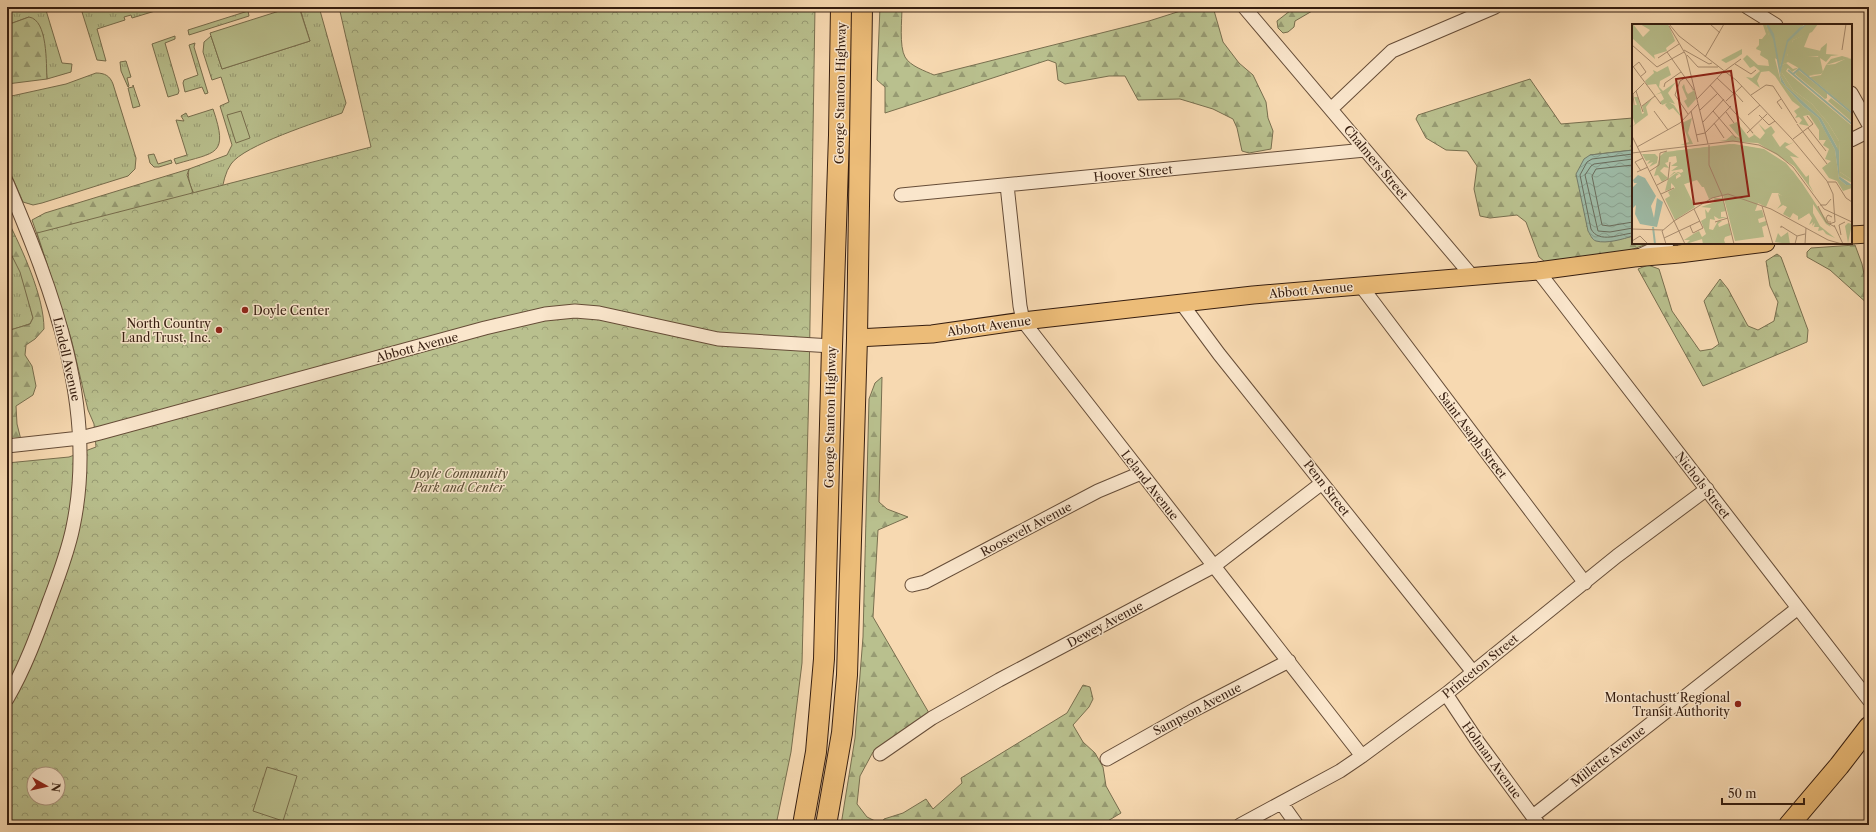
<svg xmlns="http://www.w3.org/2000/svg" width="1876" height="832" font-family="'Libre Caslon Text',serif">
<defs>
<pattern id="grass-tufts" width="24" height="20" patternUnits="userSpaceOnUse"><rect width="24" height="20" fill="#b9c08e"/><path d="M3 7l-1-3M5 7V3M7 7l1-3M15 17l-1-3M17 17v-4M19 17l1-3" fill="none" stroke="#979b73"/></pattern>
<pattern id="forest-firs" width="22" height="20" patternUnits="userSpaceOnUse"><rect width="22" height="20" fill="#b9c08e"/><path d="M5 1l3.5 6h-7zM16 11l3.5 6h-7z" fill="#979b73"/></pattern>
<pattern id="park-crowns" width="20" height="18" patternUnits="userSpaceOnUse"><rect width="20" height="18" fill="#b9c08e"/><path d="M2 6a3 3 0 1 1 6 0M12 15a3 3 0 1 1 6 0" fill="none" stroke="#979b73"/></pattern>
<pattern id="water-waves" width="16" height="10" patternUnits="userSpaceOnUse"><rect width="16" height="10" fill="#9ebba7"/><path d="M0 5q4-4 8 0t8 0" fill="none" stroke="#89a08f"/></pattern>
</defs>
<rect width="100%" height="100%" fill="#f7d9b1"/>
<filter id="stains"><feTurbulence type="fractalNoise" baseFrequency=".005" numOctaves="4"/><feColorMatrix values="0 0 0 0 .2 0 0 0 0 .09 0 0 0 0 .02 0 0 0 .5 -.17"/></filter>
<radialGradient id="worn" r=".72"><stop offset=".6" stop-color="#630" stop-opacity="0"/><stop offset="1" stop-color="#630" stop-opacity=".3"/></radialGradient>
<path fill="url(#grass-tufts)" stroke="#786f4f" d="M7,7H45L62,63L72,64L71,72L47,79L43,35L29,17L7,25Z
M97,7H165V8L132,18L131,15L124,17L125,20L97,29L106,61L97,60L82,12Z
M304,7H319L346,103L342,113C318,122 244,145 231,164C220,179 220,212 217,230C208,215 184,187 189,169L227,155L232,145L220,106L229,102L221,77L212,80L203,52L204,42L211,36L222,69L310,41L300,9Z
M248,11L249,16L189,35L188,30Z
M175,36V39L165,43L179,91L178,94L168,97L152,44Z
M195,43L194,47L208,93L205,94L202,87L185,92L183,83L184,80L198,75L189,45Z
M126,61L131,77L127,78L129,86L128,87L121,71L120,62Z
M96,73C105,73 110,76 113,84L136,158L135,169L128,176L42,203L33,205L23,202L7,165V97L66,84Z
M133,85L140,106L133,108L128,88L133,87Z
M213,109C229,156 216,152 176,164L174,159L187,155L176,120L184,121L181,116L186,113L188,117Z
M154,154L158,164L171,160L172,163L159,167H154L150,163L148,155Z
M7,246L21,272L33,318L30,324L7,331Z"/>
<path fill="url(#forest-firs)" stroke="#786f4f" d="M880,7H902C902,20 899,46 905,57C910,66 925,71 934,75L1149,21L1193,7H1213L1223,42L1239,63L1253,75L1266,102L1268,118L1273,131L1271,149L1249,153L1242,151L1237,128L1233,119L1213,109L1180,99L1138,100L1125,76H1109L1065,84L1058,80L1056,63L1048,60L885,113V87L877,80Z
M1295,7H1319L1295,21L1294,27L1288,32L1283,33L1278,28L1277,21Z
M29,17C48,20 46,64 47,79L7,84V25Z
M1530,79L1561,124L1633,118V150L1590,155L1611,241L1633,236V243H1650L1619,254L1549,265L1539,257L1526,222L1517,215L1490,218L1480,216L1474,189L1477,166L1467,151L1446,150L1426,138L1416,119L1418,115Z
M189,169L187,175L193,193L56,289L32,220L45,213Z
M7,219C22,249 44,296 44,329L35,339L26,345L25,355L32,366L36,386L33,395L16,406L17,424L21,440L7,441V331L30,324L33,318L20,272L7,246Z
M1855,245L1862,264L1864,274L1869,277V305L1830,270L1807,257V252L1811,248Z
M1777,254L1781,257L1808,330L1807,342L1703,386L1638,269L1648,265L1659,269L1672,311L1700,351L1712,349L1719,344L1704,301L1720,279L1728,289L1748,326L1758,330L1774,321L1778,302L1770,286L1766,261Z
M882,377L879,502L887,509L908,517L878,530L873,617L929,713L873,752L860,776L857,804L867,817L881,824L884,819L903,813L926,799L933,809L962,783L961,778L1067,713L1083,685L1090,687L1093,699L1089,707L1073,725L1083,742L1095,753L1103,767L1106,786L1121,813L1101,825H841L855,738L863,637L869,399L875,383Z"/>
<path fill="url(#park-crowns)" stroke="#786f4f" fill-rule="evenodd" d="M339,7H815L809,385L802,663L791,752L776,825H7V463L69,457L96,447L94,424L88,410L71,338L37,233L371,147ZM34,774H58V798H34Z"/>
<path fill="#b9c08e" stroke="#786f4f" d="M292,7H299L310,41L222,69L210,33Z
M241,111L250,138L236,143L227,115Z
M267,767L297,776L283,821L253,811Z"/>
<path fill="url(#water-waves)" stroke="#747c6b" d="M1633,150V236C1623,239 1607,244 1596,241C1592,240 1590,234 1588,231L1576,174L1584,159L1590,155Z"/>
<g fill="none" stroke-linecap="round" stroke-linejoin="round">
<path stroke="#6a6c5c" stroke-width="1" d="M1633,154L1592,159L1587,162L1580,175L1591,229C1599,244 1620,234 1633,233
M1633,159L1594,164L1591,166L1585,175L1598,231L1610,232L1633,228
M1633,165L1596,169L1592,176L1602,225L1609,226L1633,222"/>
<g stroke="#664d38" stroke-width="15">
<path id="minor" d="M1244,7L1472,276
M1747,7L1776,25
M1851,93L1869,125
M1331,109L1392,51L1495,7
M1851,140L1869,131
M7,183C53,291 98,408 73,527C68,552 58,578 49,602C37,635 25,668 7,699
M1007,185L1020,306L1023,321L1362,756
M901,195L1365,150
M1641,255L1667,243
M1538,271L1869,700
M1361,286L1585,583
M1182,304L1219,354L1473,672
M7,446L80,438L100,433L485,328L545,314L575,311L599,313L718,339L832,346
M912,585L925,582L1098,491L1141,473
M1446,694L1478,742L1539,825
M880,754L932,718L999,680L1214,566L1322,483
M1107,759L1194,710L1289,661
M1282,804L1297,825
M1533,816L1798,608
M1240,825L1340,771L1362,756L1446,694L1617,556L1707,489"/>
</g>
<g stroke="#361e10" stroke-width="19">
<path id="major" d="M1851,235L1869,234
M857,338L932,334L1023,321L1253,295L1538,271L1634,258L1679,254L1766,243"/>
</g>
<g stroke="#361e10" stroke-width="22">
<path id="highway" d="M803,825L816,752L824,659L832,346L839,135L841,7
M826,825L842,733L847,675L857,338L862,7
M1789,825L1839,766L1869,727"/>
</g>
<use href="#minor" stroke="#fae6cc" stroke-width="13"/>
<use href="#major" stroke="#ecbc78" stroke-width="17"/>
<use href="#highway" stroke="#ecbc78" stroke-width="20"/>
</g>
<g fill="#8f2418" stroke="#fae6cc" stroke-width="1.5">
<circle cx="245" cy="310" r="4"/>
<circle cx="219" cy="330" r="4"/>
<circle cx="1738" cy="704" r="4"/>
</g>
<g text-anchor="middle" dominant-baseline="central" stroke-width="3" stroke-linejoin="round" paint-order="stroke">
<g font-size="12" fill="#361e10" stroke="#fae6cc">
<text transform="translate(840 93) rotate(-89)">George Stanton Highway</text>
<text transform="translate(1376 162) rotate(50)">Chalmers Street</text>
<text transform="translate(1133 173) rotate(-6)">Hoover Street</text>
<text transform="translate(1311 290) rotate(-5)">Abbott Avenue</text>
<text transform="translate(989 326) rotate(-8)">Abbott Avenue</text>
<text transform="translate(417 347) rotate(-15)">Abbott Avenue</text>
<text transform="translate(67 359) rotate(77)">Lindell Avenue</text>
<text transform="translate(830 417) rotate(-89)">George Stanton Highway</text>
<text transform="translate(1473 435) rotate(53)">Saint Asaph Street</text>
<text transform="translate(1150 485) rotate(52)">Leland Avenue</text>
<text transform="translate(1703 485) rotate(52)">Nichols Street</text>
<text transform="translate(1327 488) rotate(52)">Penn Street</text>
<text transform="translate(1026 529) rotate(-28)">Roosevelt Avenue</text>
<text transform="translate(1105 624) rotate(-28)">Dewey Avenue</text>
<text transform="translate(1480 666) rotate(-39)">Princeton Street</text>
<text transform="translate(1197 709) rotate(-28)">Sampson Avenue</text>
<text transform="translate(1608 756) rotate(-38)">Millette Avenue</text>
<text transform="translate(1492 760) rotate(54)">Holman Avenue</text>
</g>
<g font-size="12" fill="#361e10" stroke="#fae6cc" text-anchor="end">
<text x="253" y="310" text-anchor="start">Doyle Center</text>
<text x="211" y="323">North Country<tspan x="211" dy="14">Land Trust, Inc.</tspan></text>
<text x="1730" y="697">Montachustt Regional<tspan x="1730" dy="14">Transit Authority</tspan></text>
</g>
<g font-size="12" font-style="italic" fill="#5d4f36" stroke="#fae6cc">
<text x="459" y="473">Doyle Community<tspan x="459" dy="14">Park and Center</tspan></text>
</g>
</g>
<g transform="translate(1632 24)">
<rect width="220" height="220" fill="#f7d9b1"/>
<path d="M178,8L172,23L189,27L188,32L162,34L155,32L161,16ZM215,34L220,35V88L178,53L189,51L194,41L203,40ZM154,39L161,45L168,43L181,51L189,50L176,52L166,44L160,48L156,44L154,47L220,102V156L208,148L207,117L196,99L180,80L161,66L150,49V41ZM166,46L195,69V74L193,75L163,50ZM199,74L220,90V98L196,77Z" fill="#b9c08e"/>
<path d="M1,0L11,13L18,6L8,0H30L27,3L32,17L42,14L43,17L34,24L35,27L22,31L23,35L0,14ZM134,0L149,58L171,82L186,94L203,126L207,155L214,161H220V164L211,167L205,157L197,154L190,144L199,137L193,135L197,125L191,121L194,116H187V106L177,91L171,92L177,102L167,100L170,96L167,93L163,94L165,91L162,87L168,83L160,77L143,52L137,47L129,48L125,57L128,64L114,53L120,54L128,47L122,42L118,44L111,35L115,31L126,41L137,42L136,36L128,31L129,27L124,25L127,21V15H130L134,10L131,1ZM136,0H173L155,16L148,44ZM186,0L180,8L161,16L155,32L186,33L189,24L195,19L194,30L207,31L199,32L194,38L188,34L191,48L189,50L179,51L156,38L150,41V49L161,66L180,80L196,99L207,117L208,148L220,156V159L207,152L205,123L189,94L154,62L148,51L151,34L157,15L173,1ZM110,25V30L104,34L94,39L89,36ZM210,32L217,34L194,41L199,35ZM36,42L39,51L28,57L27,63L31,67L44,58L36,69L43,80L37,78L42,81L51,95L41,84L37,86L33,81L35,79L30,81L28,78L32,75L29,69L23,71L29,68L24,60L15,61L13,57L22,49L21,46L25,48ZM52,60L54,67L56,70L61,67L58,62L63,68L64,75L56,84L52,77L55,75L50,63ZM2,73H6L10,90L12,89L10,82L20,75L14,83L16,91L0,103L3,100L0,91V74L1,81H5ZM60,94L56,109L61,120L48,121L57,118L50,99ZM105,98L117,114L122,111L118,107L128,115L133,109L126,99L133,106L139,102L143,108L140,111L148,123L153,118L157,120L162,118L153,123L167,134L158,132L174,153L177,151V160L182,169L162,142L126,119L87,117L94,116L100,111L108,114L97,101ZM102,120L132,125L154,139L170,159L199,203L194,200L181,180V189L188,202L203,214L194,210L191,206L186,207L187,203H182L183,199L180,202L181,198L177,201L180,194L177,189L166,196V191L170,188L151,181L145,185L149,180L146,170L153,173L78,123ZM77,123L75,163H70L65,156L43,163L39,159V165L33,167L36,155L44,149L47,150L44,152V155L49,152L48,150L44,148L37,153L42,148H46L49,149L52,147L50,145L39,147L46,142H39L45,138L44,132L37,133L36,138L33,139L37,144L32,143L28,147L36,154L30,158L26,151L22,152L28,132L33,128ZM10,130H23L26,133L25,139L17,143L21,138L15,140L18,136L14,137ZM83,174H91L94,187L89,188V193H95L87,195L82,192L83,196L78,195L77,205L81,206L86,197H90L86,200L87,203L97,199L99,211L93,213L92,216L93,219L98,220H71L70,215L54,220L58,216H52L63,209L67,207L70,213L74,210L69,197L74,194L73,185L76,189L79,184L69,183L83,178L82,175L74,179ZM216,199L220,200L216,219L213,202ZM156,208L158,220L143,218L146,209L149,213Z" fill="#b9c08e"/>
<path d="M30,0H36L42,14L19,29L11,21L20,8ZM134,0H158L161,25L148,37L124,24L137,13ZM98,120L130,125L161,147L172,163L169,165L177,189L169,194L161,189L158,194L151,190L155,183L150,180L155,176L146,169H140L134,183L126,179L123,187L130,186L132,193L126,195L127,199L134,197L135,201L130,203L132,213L103,217L91,171L77,175L68,154L52,160L63,183L43,196L33,175L38,172L36,168L43,164L41,159L54,153L42,127Z" fill="#b9c08e"/>
<path d="M31,0L39,10L35,14L26,3Z" fill="#b9c08e"/>
<path d="M134,0H136L142,10L148,43L155,16L167,4L175,0L156,18L148,51L154,62L189,94L207,127V152L220,161H214L207,155L203,126L186,94L171,82L149,58L141,15ZM6,151L13,154L24,172L19,182L22,194L25,174L31,178L25,203L8,200L3,190L4,181L0,185V164L5,159H2L1,156Z" fill="#9ebba7"/>
<path fill="none" stroke="#9ebba7" stroke-width="2" d="M156,46L220,100M161,50L167,45L220,89M192,103L199,116M21,203L23,220"/>
<path fill="none" stroke="#aa8e71" stroke-width="1" d="M37,0L47,12L104,56L160,115L195,157L201,170L203,198L197,200M78,0L88,9M37,2L54,31L76,120M0,21L25,43L52,28M52,26L77,40L80,39M210,26L214,0M35,28L62,66M55,31L66,43H86M73,33L92,0M26,34L47,20M103,40L119,50L124,46M0,41L29,80M1,43L7,38L14,48L8,53M53,54L48,57L43,71L56,90M85,54L102,70M78,61L121,109M32,63L33,59L49,48M4,67L11,88M103,69L111,78M119,71L134,61L141,62L165,99M65,75L91,48L109,35M149,75L145,78L150,85M94,77L110,62M2,81L1,70L12,59M10,82L23,72M68,86L86,69M22,87L36,106M59,87L66,118M81,87L104,114M94,88L102,99M116,91L128,81M127,91L137,101L143,97M71,98L92,75M82,99L92,114M165,100L195,140M176,104L194,127M115,109L135,90M64,111L73,109L99,82M0,112L42,197L30,207L34,220M161,115L181,100L175,92M77,121V141L90,171L102,220M5,123L48,99L66,80M0,129L101,117L127,121L145,130L161,143L192,185L220,198M9,147L3,138L11,134M18,147L27,141L28,129L35,127M5,148L16,143M196,158H204L214,174L220,178M25,161L36,155L38,138M29,170L42,164M188,181H194L199,175M130,182L141,220M186,182L194,198L203,203M83,198L96,194M199,198H196L194,194L196,191L200,193M202,201L211,220M58,202L61,209L71,204L62,185M149,204V202L165,212M0,205L31,206M209,211L207,201L213,198M32,214L68,197M0,217L8,212L16,220M53,220L42,197L80,174L96,170L139,185L196,216L210,220M163,220L165,212L173,210M173,220L174,204"/>
<path fill="#8f2418" fill-opacity="0.15" stroke="#8f2418" stroke-width="2" d="M99,47L117,172L62,180L44,55Z"/>
<rect width="220" height="220" fill="none" stroke="#361e10" stroke-width="2"/>
</g>
<rect width="1876" height="832" fill="none" stroke="#f7d9b1" stroke-width="24"/>
<rect x="8" y="8" width="1860" height="816" fill="none" stroke="#361e10" stroke-width="2"/>
<rect x="12" y="12" width="1852" height="808" fill="none" stroke="#361e10"/>
<g transform="translate(46 786) rotate(98)"><circle r="19" fill="#fae6cc" stroke="#ac9681"/>
<path d="M0-3L7 15L0 10L-7 15Z" fill="#8f2418"/>
<text y="-6" font-size="11" font-weight="bold" text-anchor="middle" fill="#361e10">N</text>
</g>
<path d="M1722 798v6h82v-6" fill="none" stroke="#361e10" stroke-width="2"/>
<text x="1728" y="798" font-size="12" fill="#361e10" stroke="#fae6cc" stroke-width="3" paint-order="stroke">50 m</text>
<rect width="100%" height="100%" filter="url(#stains)"/>
<rect width="100%" height="100%" fill="url(#worn)"/>
</svg>
